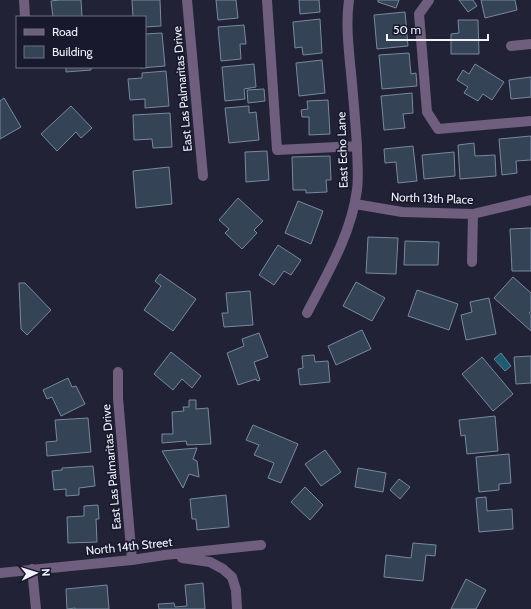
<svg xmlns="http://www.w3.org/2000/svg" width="531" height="609" font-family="Cabin,sans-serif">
<rect width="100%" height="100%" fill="#212236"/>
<path fill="#1e5b70" stroke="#5d889b" d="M501,353L511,366L505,371L494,359Z"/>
<path fill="#344356" stroke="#78899e" d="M60,0H81L82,17H53L51,1Z
M132,0H160L161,26L145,27V17H133Z
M216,0H236L238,18L218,20Z
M299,0H319L320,12L300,14Z
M378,0H399L396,8L378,2Z
M459,0H473L477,6L468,12Z
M481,0H515L517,10L485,18Z
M405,12L408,46L377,49L374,15Z
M320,19L322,53L303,55L302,47L295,48L293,22Z
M458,20H478L479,54H451V34L459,33Z
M244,25L246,44H240L241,59L221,61L218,27Z
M162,33L165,66L140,68L139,67H145V34Z
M409,53L411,74L416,73L417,86L382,89L379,55Z
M322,60L325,93L299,96L296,63Z
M254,64L256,87L244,89L245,99L225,101L222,67Z
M475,64L504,82L492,100L483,94L478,101L464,93L468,87L457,80L463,70L469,74Z
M66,67H91V70L66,72Z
M166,71L169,106L145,108V99L130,100L128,79L142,78V73Z
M531,77V97L511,99L509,80Z
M264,89L265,101L248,103L247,90Z
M412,93L413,113L403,114L405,128L384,130L381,96Z
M4,98L21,127L0,139V101Z
M328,100L330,134L309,135V117H302L301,110L308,109L307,101Z
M71,106L92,128L81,138L76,132L57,151L41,134Z
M249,106V113L256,112L259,140L229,143L225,108Z
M170,113L172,147L153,148L152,139L134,140L133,115Z
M531,136V160L516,161L517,173L502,175L499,139Z
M474,143L475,156L495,155L496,176L460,179L458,145Z
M413,146L417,181L398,183L396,162L385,163L384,149Z
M267,151L269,180L246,182L245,152Z
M454,152L455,176L424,179L422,155Z
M330,156L331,180H326L327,192L306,193V190H293L292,157Z
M169,167L172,204L136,208L133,171Z
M238,198L263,221L254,230L257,233L242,249L225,233L229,229L219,220Z
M298,201L323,211L311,244L285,233Z
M531,228V271H512L510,229Z
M368,237L398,238L396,274L366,273Z
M405,241L439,242L438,265H404Z
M278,245L301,260L291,275L284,271L274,285L259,275Z
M160,274L196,299L173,331L144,310L161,286L155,281Z
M513,277L531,293V312L529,313L531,315V331L494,298Z
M356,282L385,298L372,321L343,306Z
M19,283H25L51,310L27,335L21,329Z
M417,290L458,304L449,330L408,316Z
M250,291L253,325L224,327L222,313H228L226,293Z
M489,298L496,334L466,340L461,315L472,312L470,302Z
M362,330L371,349L336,365L328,346Z
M259,333L268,357L254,362L260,380L257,381L256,379L238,385L227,353L244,346L242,339Z
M171,352L201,376L192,388L182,379L173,390L154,374Z
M314,355L315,362L328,361L330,382L300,385L298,369L303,368L302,356Z
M531,356V383L516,384L514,357Z
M482,357L513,394L493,411L462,374Z
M68,378L72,387L76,386L85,404L61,416L52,397L47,399L43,390Z
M189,400H196V409L208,408L211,444L187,445L186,441L162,443V434H173L172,412L184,411L183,407H189Z
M495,416L498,451L467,454L465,435L461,436L459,420Z
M88,418L91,452L47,456L46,442L57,441L55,420Z
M253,425L298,444L281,483L268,478L274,463L254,455L259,445L246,440Z
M197,448L193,459L197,461L199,477L189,474L183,488L162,451Z
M325,450L341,472L321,486L305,464Z
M509,454L511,483L499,484V490L479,492L476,457Z
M93,466L95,486L79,488V495L66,496V489L54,490L52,471L62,470V468Z
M358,468L386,473L383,492L355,487Z
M399,479L410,487L400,499L390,490Z
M305,487L323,505L310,520L291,502Z
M226,495L229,527L197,530L196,519H192L190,499Z
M486,497L487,511L512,509L513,529L479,532L476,498Z
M98,505L99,519H96L97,542L68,543L67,517L84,516V506Z
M413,543L436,545L435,556L426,555L423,581L384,577L386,555L411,558Z
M466,579L486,590L476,609H451Z
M203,583L205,609H159L158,604L174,603L175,607L187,606L185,585Z
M107,585L109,609H75V608L67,609L66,589Z"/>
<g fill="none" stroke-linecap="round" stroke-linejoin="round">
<path stroke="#6f5e7d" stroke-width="10" d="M24,0L25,17
M187,0L203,176
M267,0L277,150L357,146
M429,0L419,14L427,112L438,129L531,121
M511,46L531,44
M355,204L402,212L473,214L531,200
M472,262L473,214
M307,313C327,274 351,235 357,190C359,175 357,160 357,145C355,118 353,91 350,63C348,42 346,21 349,0
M118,372V398L132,560
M182,558L210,562L223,569L232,577L236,590L237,609
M32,569L36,609
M0,573L132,560L165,555L261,545"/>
</g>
<g text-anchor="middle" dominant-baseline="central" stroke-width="3.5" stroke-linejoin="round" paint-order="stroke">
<g font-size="12" fill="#f1f2fe" stroke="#18192c">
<text transform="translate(182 89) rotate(-95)">East Las Palmaritas Drive</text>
<text transform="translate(342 150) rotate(-92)">East Echo Lane</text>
<text transform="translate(432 198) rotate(2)">North 13th Place</text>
<text transform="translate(111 467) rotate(-95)">East Las Palmaritas Drive</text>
<text transform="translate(129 546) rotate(-6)">North 14th Street</text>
</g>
</g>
<rect x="16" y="16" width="130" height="52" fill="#18192c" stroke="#6f7080"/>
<rect x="24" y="29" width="20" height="6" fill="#6f5e7d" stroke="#6f7080"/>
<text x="52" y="36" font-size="12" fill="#f1f2fe">Road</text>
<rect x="24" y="46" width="20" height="12" fill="#344356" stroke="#6f7080"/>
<text x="52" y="56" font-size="12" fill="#f1f2fe">Building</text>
<g transform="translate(36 573) rotate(86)" stroke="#18192c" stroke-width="3" paint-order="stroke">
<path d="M0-3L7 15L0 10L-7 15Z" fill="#f1f2fe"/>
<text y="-6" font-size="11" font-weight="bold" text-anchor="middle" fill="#f1f2fe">N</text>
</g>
<path d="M387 34v6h101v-6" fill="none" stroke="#f1f2fe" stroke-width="2"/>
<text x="393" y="34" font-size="12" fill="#f1f2fe" stroke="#18192c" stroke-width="3" paint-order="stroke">50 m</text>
</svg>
